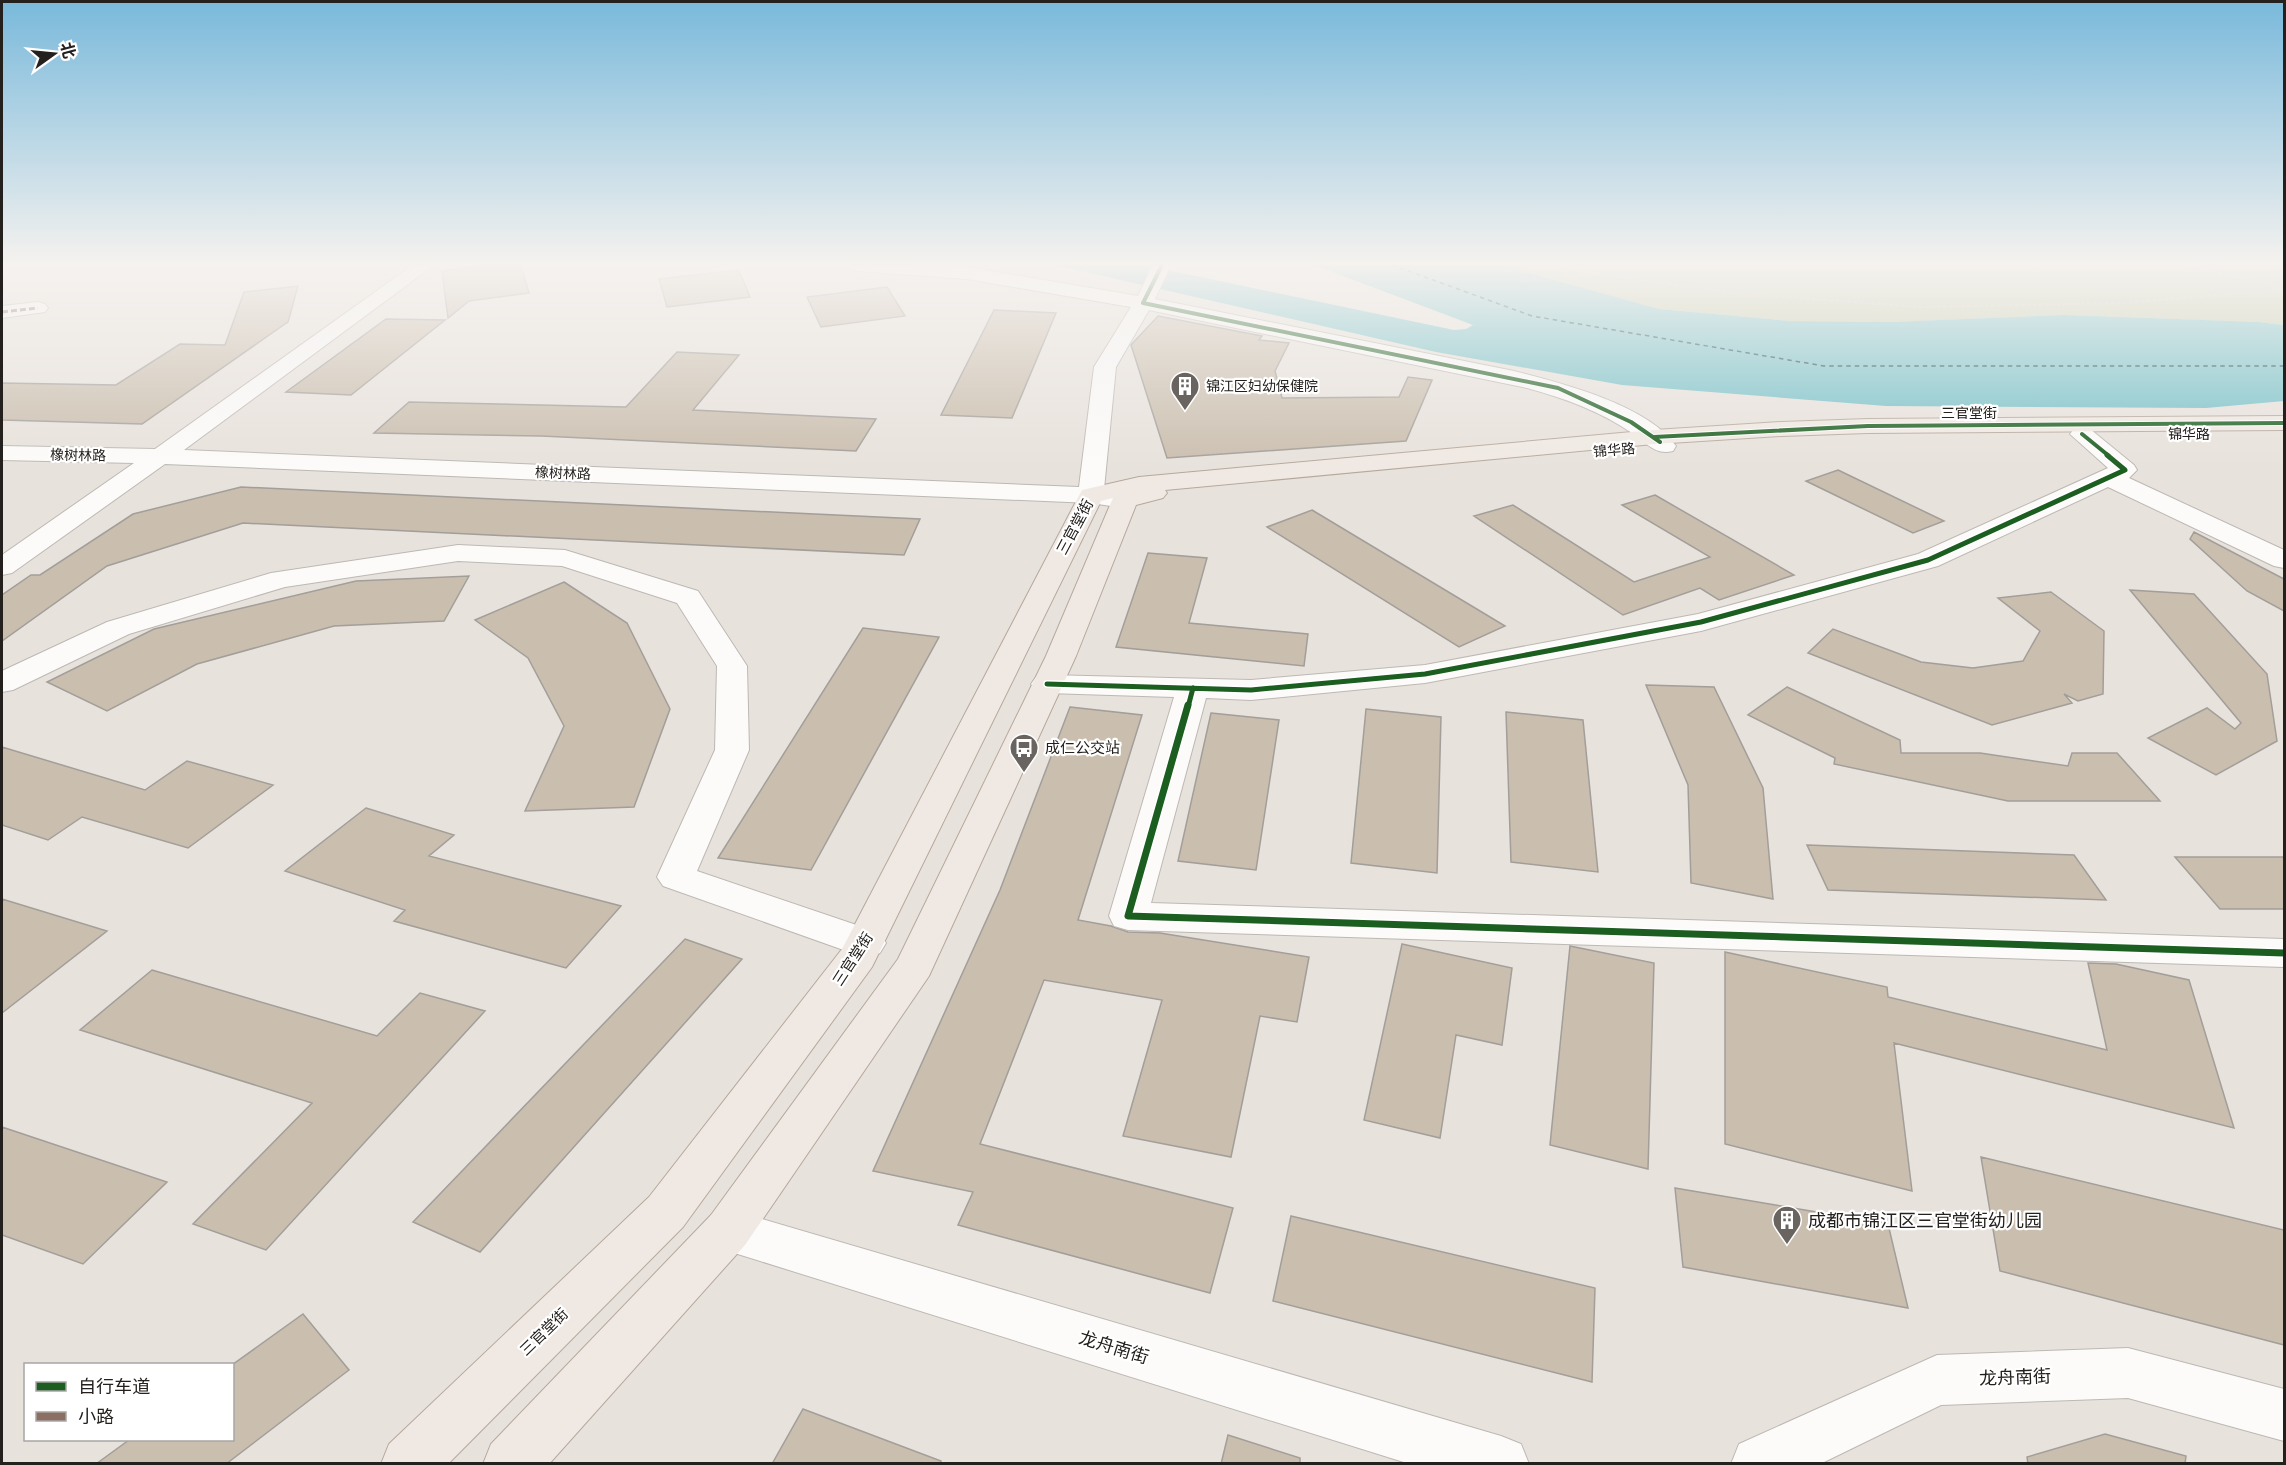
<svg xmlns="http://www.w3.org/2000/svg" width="2286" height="1465" font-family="'DejaVu Sans','Noto Sans SC',sans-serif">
<rect width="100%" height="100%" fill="#e8e2dc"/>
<path fill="#c3ccad" d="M1501,265H2284V325L2259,322L2065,315L1890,322L1790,321L1659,309Z"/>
<path fill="#74c0c8" d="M1055,265H1143L1454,330L1466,329L1473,325L1314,265H1501L1659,309L1790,321L1890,322L2065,315L2259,322L2284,325V401L2206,408L1886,406L1622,385L1436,352Z"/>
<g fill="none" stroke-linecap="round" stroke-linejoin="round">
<path stroke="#12444a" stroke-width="1.5" stroke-dasharray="4.5 4" stroke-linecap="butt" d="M1392,265L1532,316L1824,366H2284"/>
</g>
<path fill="#cabeae" stroke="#a29e9a" stroke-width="1.5" d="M484,265H521L529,293L469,301L448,318L442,271Z
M739,270L750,297L667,307L659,279Z
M298,286L288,322L285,324L142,424L2,420V383L116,385L180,344L225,345L244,292Z
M887,287L905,316L821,327L807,297Z
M994,310L1056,313L1012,418L941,415Z
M1158,316L1262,336L1259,340L1289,343L1275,371L1282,398L1399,397L1408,377L1432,380L1406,441L1167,458L1131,345Z
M386,319L445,320L351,395L286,392Z
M677,352L739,355L693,410L876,419L856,451L541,436L374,433L409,402L626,407Z
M1838,470L1944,521L1913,533L1806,481Z
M241,487L920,519L904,555L243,523L107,566L2,641V595L31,575H40L133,514Z
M1655,495L1794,575L1719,600L1700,588L1623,615L1474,516L1513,505L1634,582L1710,557L1622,505Z
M1312,510L1505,626L1459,647L1267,527Z
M2194,532L2284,579V611L2247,591L2190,539Z
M1148,553L1207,558L1189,623L1308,634L1304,666L1116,647Z
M469,576L444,621L334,626L197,664L107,711L47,682L154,629L356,581Z
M564,582L627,623L670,709L634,807L525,811L564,726L528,658L475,620Z
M2130,590L2194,594L2267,674L2277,741L2216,775L2148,738L2207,708L2235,729L2241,723Z
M2051,592L2104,631L2103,694L2078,701L2064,694L2072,703L1992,725L1808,653L1833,629L1921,662L1973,668L2023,661L2040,631L1998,598Z
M863,628L939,637L811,870L718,858Z
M1646,685L1714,687L1763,788L1773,899L1691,883L1688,785Z
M1787,687L1900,740L1901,753H1980L2068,766L2072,753H2117L2160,801H2008L1834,764L1835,758L1748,715Z
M1070,707L1142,715L1078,920L1111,926L1128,932L1160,933L1309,957L1297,1022L1260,1016L1231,1157L1123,1136L1162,1000L1044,980L980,1144L1233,1208L1210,1293L958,1225L973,1192L873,1171L1000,890Z
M1366,709L1441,717L1437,873L1351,863Z
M1506,712L1583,720L1598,872L1511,862Z
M1211,713L1279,720L1256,870L1178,861Z
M2,747L145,790L187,761L273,785L188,848L82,817L48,840L2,825Z
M366,808L454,835L429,856L621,906L566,968L394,921L405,910L285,871Z
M1807,845L2074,855L2106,900L1828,890Z
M2175,857H2284V909H2220Z
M2,899L107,931L2,1013Z
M685,939L742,959L480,1252L413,1222Z
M1402,944L1512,968L1502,1045L1456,1035L1440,1138L1364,1120Z
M1570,946L1654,963L1648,1169L1550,1145Z
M1725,952L1887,987L1888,997L2107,1050L2088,963L2116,964L2189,980L2234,1128L1894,1043L1912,1191L1725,1144Z
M152,970L377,1036L420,993L485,1011L266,1250L193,1224L312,1103L80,1030Z
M2,1127L167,1182L83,1264L2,1235Z
M1981,1157L2284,1230V1345L2000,1271Z
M1675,1188L1888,1224L1908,1308L1683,1267Z
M1291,1216L1595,1288L1592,1382L1273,1301Z
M303,1314L349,1370L226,1464H96L129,1440H232V1365Z
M803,1409L941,1461V1464H772Z
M2105,1434L2186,1456L2185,1464H2028L2027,1457Z
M1228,1435L1300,1458V1464H1221Z"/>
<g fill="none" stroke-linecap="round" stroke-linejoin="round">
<g stroke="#bcb8b3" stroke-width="2">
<path id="minor" d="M413,265H434L184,450L1079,487L1094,367L1131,307L967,279L858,271L851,269L849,265L967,267L1138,296L1153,265H1171L1155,299L1514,371C1561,383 1648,405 1676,446L1673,451C1655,456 1646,442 1632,433C1600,411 1564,398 1527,388L1149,310L1116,367L1104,489L1133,495L1137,500L1133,505L1124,508L1091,503L165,464L12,573L2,575V555L134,463L2,460V446L155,449Z
M38,302L45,304L48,308L45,312L2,318V306Z
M2082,427L2090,429L2134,465L2137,470L2129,478L2284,550V568L2274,566L2108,487L1938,566L1701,631L1425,683L1251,700L1206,698L1151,903L2284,939V967L1128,930L1114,926L1109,916L1174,697L1047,693L1036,691L1031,684L1036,677L1047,675L1251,680L1425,665L1698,614L1918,554L2108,468L2070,434L2074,429Z
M458,545L565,550L698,591L747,666L749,750L697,871L880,933L886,943L880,953L866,957L852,953L663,886L657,877L715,750L717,666L677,603L562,566L458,561L285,587L129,634L13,690L2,692V671L107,622L271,573Z
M728,1209L1501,1436L1521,1444L1529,1464H1410L728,1251L711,1245L704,1230L711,1215Z
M2128,1348L2284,1389V1441L2128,1398L1941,1405L1820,1464H1731L1739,1444L1937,1355Z"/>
</g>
<g stroke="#b5a89d" stroke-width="2">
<path id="major" d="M2284,416V430L1868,433L1781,436L1654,444L1165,490L1167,493L1163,498L1136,505L1076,656L929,976L745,1245L549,1464H483L491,1444L711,1215L898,959L1046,656L1113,498L1101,501L872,967L683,1227L448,1464H381L389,1444L649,1197L842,949L1082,490L1139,477L1654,430L1781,422L1868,419Z"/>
</g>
<path stroke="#cfcecc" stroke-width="2" stroke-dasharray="4 2" stroke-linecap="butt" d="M1562,265L1581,271L1731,293L1920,307L2123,303L2284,289
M2183,265L2284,287"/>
<use href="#minor" fill="#fcfbfa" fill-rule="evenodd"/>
<use href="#major" fill="#f0e9e3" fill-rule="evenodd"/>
<path stroke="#8d6e63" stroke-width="3" stroke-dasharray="6 3" stroke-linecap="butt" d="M2,312L38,308"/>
<g stroke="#fff" stroke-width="6">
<path id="cycleway-far2" d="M1162,265L1143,303L1558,388L1631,422L1660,442
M2082,434L2109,456
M1654,437L1868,426L2284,423"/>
</g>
<g stroke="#fff" stroke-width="8">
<path id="cycleway-far1" d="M1047,684L1251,690L1425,674L1701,622L1928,560L2125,470L2107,455
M1188,707L1193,688"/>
</g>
<g stroke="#fff" stroke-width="10">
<path id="cycleway" d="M1188,705L1128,916L2284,953"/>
</g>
<use href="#cycleway-far2" stroke="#1b5e20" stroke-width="4"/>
<use href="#cycleway-far1" stroke="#1b5e20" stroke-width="5"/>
<use href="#cycleway" stroke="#1b5e20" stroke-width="7"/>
</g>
<linearGradient id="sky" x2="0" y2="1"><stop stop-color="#79b9db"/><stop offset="0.56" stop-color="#f5f2ef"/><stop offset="1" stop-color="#f5f2ef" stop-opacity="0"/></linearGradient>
<rect width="2286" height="470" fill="url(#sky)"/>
<defs>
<g id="building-pin" transform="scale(1.5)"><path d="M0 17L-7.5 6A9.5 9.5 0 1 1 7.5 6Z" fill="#696460" stroke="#fff"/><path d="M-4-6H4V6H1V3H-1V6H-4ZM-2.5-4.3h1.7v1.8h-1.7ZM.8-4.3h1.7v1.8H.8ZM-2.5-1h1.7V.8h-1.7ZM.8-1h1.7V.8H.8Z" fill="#fff"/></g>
<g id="bus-pin" transform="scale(1.5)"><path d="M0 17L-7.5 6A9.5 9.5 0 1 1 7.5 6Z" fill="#696460" stroke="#fff"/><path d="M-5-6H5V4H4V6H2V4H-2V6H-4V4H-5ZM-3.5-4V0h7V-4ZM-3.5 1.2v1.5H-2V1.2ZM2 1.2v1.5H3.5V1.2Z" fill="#fff"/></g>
</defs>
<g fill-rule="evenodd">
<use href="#building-pin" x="1185" y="386"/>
<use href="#bus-pin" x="1024" y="748"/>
<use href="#building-pin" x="1787" y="1220"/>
</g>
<g text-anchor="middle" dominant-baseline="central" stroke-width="4.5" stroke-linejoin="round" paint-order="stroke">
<g font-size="14" fill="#24201d" stroke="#fff" text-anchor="start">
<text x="1206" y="386">锦江区妇幼保健院</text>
</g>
<g font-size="14" fill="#24201d" stroke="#fff">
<text x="1969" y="413">三官堂街</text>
<text x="2189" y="434">锦华路</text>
<text transform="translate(1614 450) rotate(-5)">锦华路</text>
<text transform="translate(78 455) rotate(1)">橡树林路</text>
<text transform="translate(563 473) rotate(2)">橡树林路</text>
</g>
<g font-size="15" fill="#24201d" stroke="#fff">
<text transform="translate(1075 527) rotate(-62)">三官堂街</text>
<text transform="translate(853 959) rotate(-57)">三官堂街</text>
<text transform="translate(544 1332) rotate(-44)">三官堂街</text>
</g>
<g font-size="15" fill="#24201d" stroke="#fff" text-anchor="start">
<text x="1045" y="748">成仁公交站</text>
</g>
<g font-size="18" fill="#24201d" stroke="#fff" text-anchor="start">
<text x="1808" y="1220">成都市锦江区三官堂街幼儿园</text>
</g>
<g font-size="18" fill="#24201d" stroke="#fff">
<text transform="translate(1114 1347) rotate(17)">龙舟南街</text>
<text transform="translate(2015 1377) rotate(-2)">龙舟南街</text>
</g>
</g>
<rect width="2286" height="1465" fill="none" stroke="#24201d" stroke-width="6"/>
<rect x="24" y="1363" width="210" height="78" fill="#ffffff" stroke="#a7a6a5" stroke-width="1.5"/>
<rect x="36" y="1382" width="30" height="9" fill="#1b5e20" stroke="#a7a6a5" stroke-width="1.5"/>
<text x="78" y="1393" font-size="18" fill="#24201d">自行车道</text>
<rect x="36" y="1412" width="30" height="9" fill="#8d6e63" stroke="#a7a6a5" stroke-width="1.5"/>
<text x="78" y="1423" font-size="18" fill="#24201d">小路</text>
<g transform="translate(54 54) rotate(75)" stroke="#ffffff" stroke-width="4.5" paint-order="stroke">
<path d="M0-4.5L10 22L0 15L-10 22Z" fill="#24201d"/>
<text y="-9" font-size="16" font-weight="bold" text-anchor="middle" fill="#24201d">北</text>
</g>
</svg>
